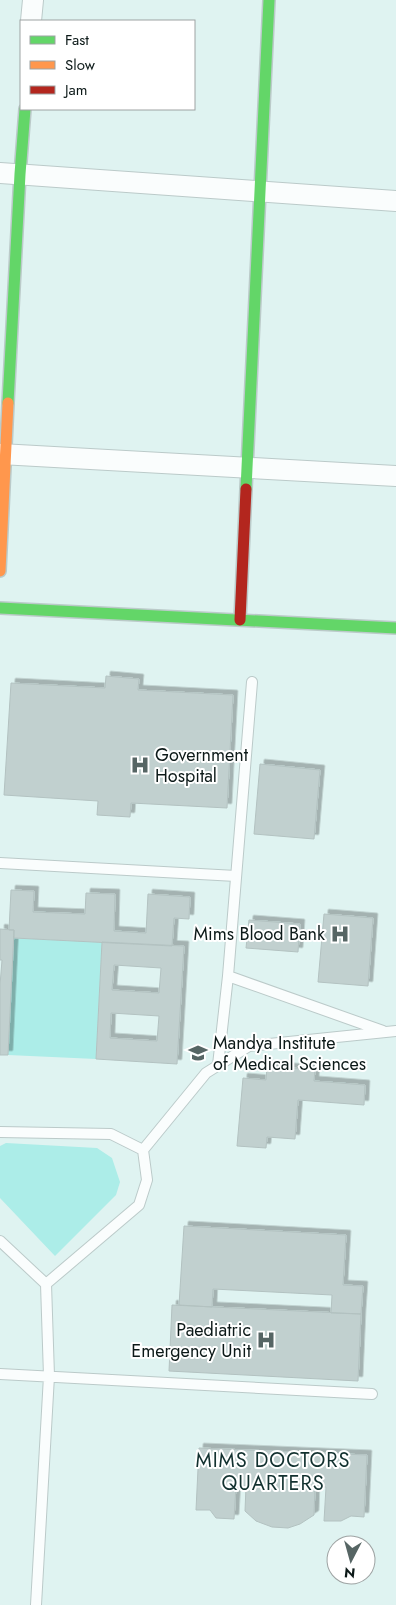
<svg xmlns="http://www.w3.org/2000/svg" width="396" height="1605" font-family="Jost,sans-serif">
<defs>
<filter id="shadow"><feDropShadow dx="4.5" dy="-4.5" stdDeviation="0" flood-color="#0004"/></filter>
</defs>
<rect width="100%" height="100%" fill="#dff3f1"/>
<path fill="#acede8" d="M14,938L102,942L96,1059L8,1055Z
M6,1143L97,1148L112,1158L120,1182L116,1195L55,1256L0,1198V1146Z"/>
<path fill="#c1d0cf" stroke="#b3c2c1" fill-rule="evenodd" filter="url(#shadow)" d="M106,676L139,679L138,690L233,695L227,808L131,803L130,817L97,815L98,801L4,795L11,683L105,688Z
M260,764L320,770L314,839L254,834Z
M11,890L34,891L33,912L85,914L86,893L115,894L114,931L146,933L148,894L190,897L189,919L174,918L172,946L14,938V930H9Z
M324,914L373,918L368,986L318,982Z
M249,920L300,924L298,952L246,948Z
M0,929L14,930L8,1055H0V985L2,960H0Z
M102,942L184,946L177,1064L96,1059ZM114,965L161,968L159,993L112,990ZM111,1013L159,1016L157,1041L110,1038Z
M267,1066L315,1070L314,1081L365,1085L364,1105L298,1100L295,1139L267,1137L266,1148L237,1146L243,1078L266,1080Z
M184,1226L346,1235L343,1285L363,1286L361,1314L331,1313L332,1295L213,1289L212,1307L179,1305Z
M172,1305L361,1314L358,1381L169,1371Z
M199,1448L367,1455L364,1517L351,1516L341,1521H324L326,1487H315L314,1515L300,1524L288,1528L272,1527L256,1521L245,1511L246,1486H236L234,1519L216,1518L210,1510H196Z"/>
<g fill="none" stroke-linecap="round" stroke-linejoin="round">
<g stroke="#bbcac9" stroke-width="12">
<path id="lane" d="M0,863L236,876
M228,976L383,1031
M218,1065L228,976L252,682
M0,1132L111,1134L143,1150L147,1180L139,1205L46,1284
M143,1150L206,1073L249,1046L396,1031
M0,1241L46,1284L49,1376L36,1605
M0,1374L372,1394"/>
</g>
<g stroke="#bbcac9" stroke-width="22">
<path id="street" d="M31,21L33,0
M0,173L396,201
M0,454L396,476"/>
</g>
<g stroke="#bbcac9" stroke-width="14">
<path id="fast" d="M8,403L20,174L25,109
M246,489L269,0
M0,608L396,628"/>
</g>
<g stroke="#bbcac9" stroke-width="14">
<path id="slow" d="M0,571L8,403"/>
</g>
<g stroke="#bbcac9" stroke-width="14">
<path id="jam" d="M240,620L246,489"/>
</g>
<use href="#lane" stroke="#fafdfd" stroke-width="10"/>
<use href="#street" stroke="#fafdfd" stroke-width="20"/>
<use href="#fast" stroke="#63d668" stroke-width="11"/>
<use href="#slow" stroke="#ff974d" stroke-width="11"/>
<use href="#jam" stroke="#b3261e" stroke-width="11"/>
</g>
<defs>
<g id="hospital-bare" transform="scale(1.5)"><path d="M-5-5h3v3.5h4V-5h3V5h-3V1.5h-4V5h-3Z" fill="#566564" stroke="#fff" stroke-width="2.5" paint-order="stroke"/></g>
<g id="university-bare" transform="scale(1.5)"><path d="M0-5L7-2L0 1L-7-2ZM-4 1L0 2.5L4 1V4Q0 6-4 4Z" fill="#566564" stroke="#fff" stroke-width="2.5" paint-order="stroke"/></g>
</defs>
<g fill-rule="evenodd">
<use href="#hospital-bare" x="140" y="765"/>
<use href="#hospital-bare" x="340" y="934"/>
<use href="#university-bare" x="198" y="1053"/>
<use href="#hospital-bare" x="266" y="1340"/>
</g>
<g text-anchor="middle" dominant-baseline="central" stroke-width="4" stroke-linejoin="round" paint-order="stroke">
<g font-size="18" fill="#0c1918" stroke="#fff" text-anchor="start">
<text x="155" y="755">Government<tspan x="155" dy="21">Hospital</tspan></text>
<text x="325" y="934" text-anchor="end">Mims Blood Bank</text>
<text x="213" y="1043">Mandya Institute<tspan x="213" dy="21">of Medical Sciences</tspan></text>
<text x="251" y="1330" text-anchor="end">Paediatric<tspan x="251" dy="21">Emergency Unit</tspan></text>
</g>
<g font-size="20" letter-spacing="1" fill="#12312f" stroke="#fff">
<text x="273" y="1460">MIMS DOCTORS<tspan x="273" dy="23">QUARTERS</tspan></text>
</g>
</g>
<rect x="20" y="20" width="175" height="90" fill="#ffffff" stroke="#9ea3a3"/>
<rect x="30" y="36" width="25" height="8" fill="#63d668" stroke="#9ea3a3"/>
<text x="65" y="45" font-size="15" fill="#0c1918">Fast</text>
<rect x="30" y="61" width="25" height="8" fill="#ff974d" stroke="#9ea3a3"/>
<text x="65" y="70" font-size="15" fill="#0c1918">Slow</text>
<rect x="30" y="86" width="25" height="8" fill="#b3261e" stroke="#9ea3a3"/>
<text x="65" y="95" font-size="15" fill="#0c1918">Jam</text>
<g transform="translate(351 1560) rotate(186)"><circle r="24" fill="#ffffff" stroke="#9ea3a3"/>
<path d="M0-4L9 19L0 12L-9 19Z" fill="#566564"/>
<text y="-8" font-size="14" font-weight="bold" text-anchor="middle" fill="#0c1918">N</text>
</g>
</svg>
